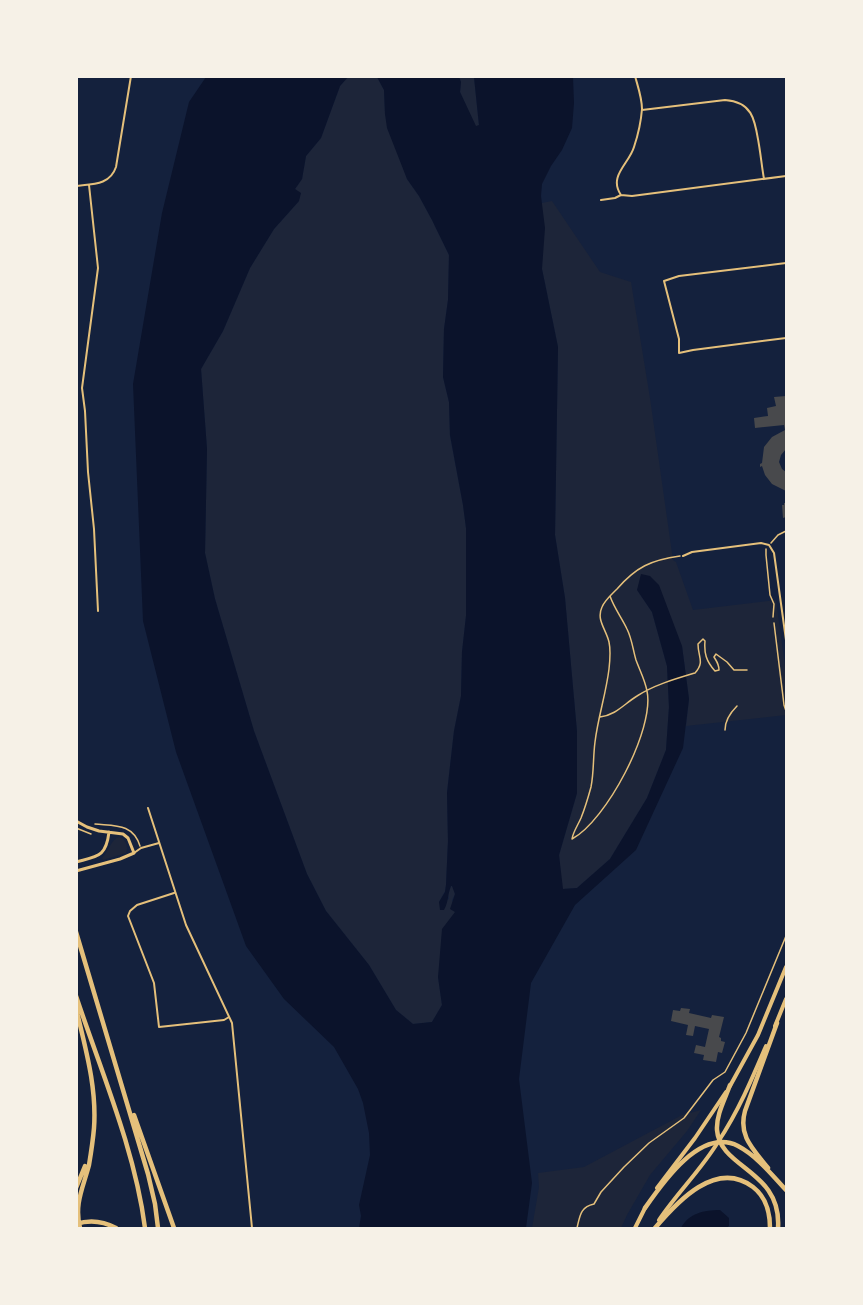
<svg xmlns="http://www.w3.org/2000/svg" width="863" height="1305" font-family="Signika,sans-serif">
<rect width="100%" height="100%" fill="#14213d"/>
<path fill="#1d2539" d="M348,77H377L384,90L385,114L407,179L419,196L432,220L449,255L448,300L444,329L443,377L449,402L450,436L463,505L466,528V616L462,652L461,696L454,731L447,792L448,841L446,885L445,891L439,902L449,899L448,894L451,886L453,887L455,894L452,900L455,912L438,977L442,1005L432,1022L413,1024L396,1010L369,965L326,911L307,874L254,731L215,599L205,553L207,449L201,369L223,331L250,268L274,229L299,201L295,189L302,179L306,156L321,138L340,86Z
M459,77H474L479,126H475L460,92L461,82Z
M552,201L600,272L631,282L650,398L673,560L676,562L693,610L776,600L786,673V715L686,726L689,699L682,646L637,590L652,612L667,666L669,707L666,750L647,798L610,859L577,888L562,889L559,855L577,793V732L565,598L555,535L558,347L542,269V203Z
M119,837C125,838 129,847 126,853L103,860L102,858C109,851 111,839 119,837Z
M701,1110L687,1131L650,1175L627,1215L621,1228H532L539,1187L538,1173L584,1167L682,1115Z"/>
<path fill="#0b132b" d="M206,77H348L340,86L321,138L306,156L302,179L295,189L301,193L299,201L274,229L250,268L223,331L201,369L207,449L205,553L215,599L254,731L307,874L326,911L369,965L396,1010L413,1024L432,1022L442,1005L438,977L442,929L455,912L450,909L455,894L452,886H451C447,896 449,901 444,910H440L439,902L445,892L446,885L448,841L447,793L454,731L461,696L462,652L466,616V528L463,505L450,435L449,402L443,377L444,329L448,300L449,255L432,220L419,196L407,179L387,128L385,114L384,90L377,77H459L461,82L460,92L476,126L479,125L474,77H573L574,103L572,128L562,150L551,166L542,184L541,196L545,228L542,269L558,347L555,535L565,598L577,732V793L559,855L563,889L577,888L610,859L647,798L666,750L669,707L667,666L652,612L637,590L641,574L650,576L659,585L682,646L689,699L683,748L636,850L575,905L531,983L519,1079L532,1183L526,1228H359L361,1216L359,1205L370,1155L369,1133L363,1103L358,1089L334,1047L284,999L246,946L176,752L143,621L133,384L162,213L189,102Z
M720,1210L729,1218V1226L726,1228H681C689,1213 704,1210 720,1210Z"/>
<path fill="#48494c" d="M786,396V449L781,455L779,462L782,469L786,472V491L772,484L765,475L762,466L760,467V464L762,463L764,447L772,437L785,430L784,425L755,428L754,418L768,416L767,408L776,406L774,397Z
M784,503H786V517L783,518L782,505H784Z
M681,1008L690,1009L689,1013L711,1018L712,1015L724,1017L719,1037L721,1038V1041L725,1042L722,1053L718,1052L716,1062L703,1060L704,1055L694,1053L696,1045L705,1047L709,1029L695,1026L693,1036L686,1035L688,1025L671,1021L673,1010L680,1011Z"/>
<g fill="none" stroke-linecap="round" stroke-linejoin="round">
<path stroke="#e5c07b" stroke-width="1.5" d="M771,543L778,535L786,531
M766,549V555L770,595L774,604L773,617
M610,596C614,608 622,618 627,629C632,639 633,650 636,660C640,671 645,680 647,691C655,729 606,821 572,839C573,832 578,825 581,818C585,808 588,798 591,787C594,772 593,757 595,742C598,717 606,694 609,669C610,660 611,651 609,642C606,629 596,620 602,607C605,600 612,594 617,589C636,567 651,560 680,556
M774,623L784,705L786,711
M600,717C616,715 624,704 637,696C654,685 675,679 695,673C705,662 698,657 698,644L703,639L705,641C704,653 706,661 715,671L719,670C719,664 717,662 714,657L716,654L727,662L734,670H747
M725,730C725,720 730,713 737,706
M95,824C114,826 133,823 140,846
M76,828L91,834
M577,1228C580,1216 580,1207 594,1204L601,1192L624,1167L649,1143L684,1118L713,1080L725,1072L746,1033L786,936"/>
<path stroke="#e5c07b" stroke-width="2" d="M642,110L725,100C754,102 755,122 759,145C761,157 762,168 764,179
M89,185L98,268L82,388L85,411L88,472L94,529L98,611
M76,186C93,184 110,185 116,167L131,76
M621,195C608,176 629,164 634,147C638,135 641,122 642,109C642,98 638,87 635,76
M601,200L615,198L621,195L632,196L786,176
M786,263L679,276L664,281L679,339V353L693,350L786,338
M683,556L692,552L761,543L769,545L774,553L786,640
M148,808L186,925L232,1023L252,1228
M134,853L141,848L159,843
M174,893L137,905L130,911L128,916L154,983L159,1027L224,1020L229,1017"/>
<path stroke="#e5c07b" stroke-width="3" d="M76,821L87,827L99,831L123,834L128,838L134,853L120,859L76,871
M76,862C98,856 106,857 109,832"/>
<path stroke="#e5c07b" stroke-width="4" d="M775,1026L786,999
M730,1086L758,1035L786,967
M657,1188L695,1138L726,1092
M659,1220C677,1193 701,1170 718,1142C738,1112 752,1079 766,1046
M635,1228L645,1208"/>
<path stroke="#e5c07b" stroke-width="4.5" d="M76,932L148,1174L155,1204L158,1228
M76,996C101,1071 135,1150 145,1228
M76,1008C85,1047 97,1087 94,1128C93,1140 91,1153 89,1165C83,1188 74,1204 80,1228
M730,1085C725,1099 716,1115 717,1130C720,1169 782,1170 778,1228
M134,1115L174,1228
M768,1168C753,1149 738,1136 745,1111L777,1023
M76,1188L85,1166
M645,1208C663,1182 701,1127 738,1146C757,1156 772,1175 786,1190
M76,1224C91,1219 103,1221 116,1228
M655,1228C677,1202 716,1159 753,1187C766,1197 770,1212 770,1228"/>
</g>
<rect width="863" height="1305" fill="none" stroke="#f6f1e7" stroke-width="156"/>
</svg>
